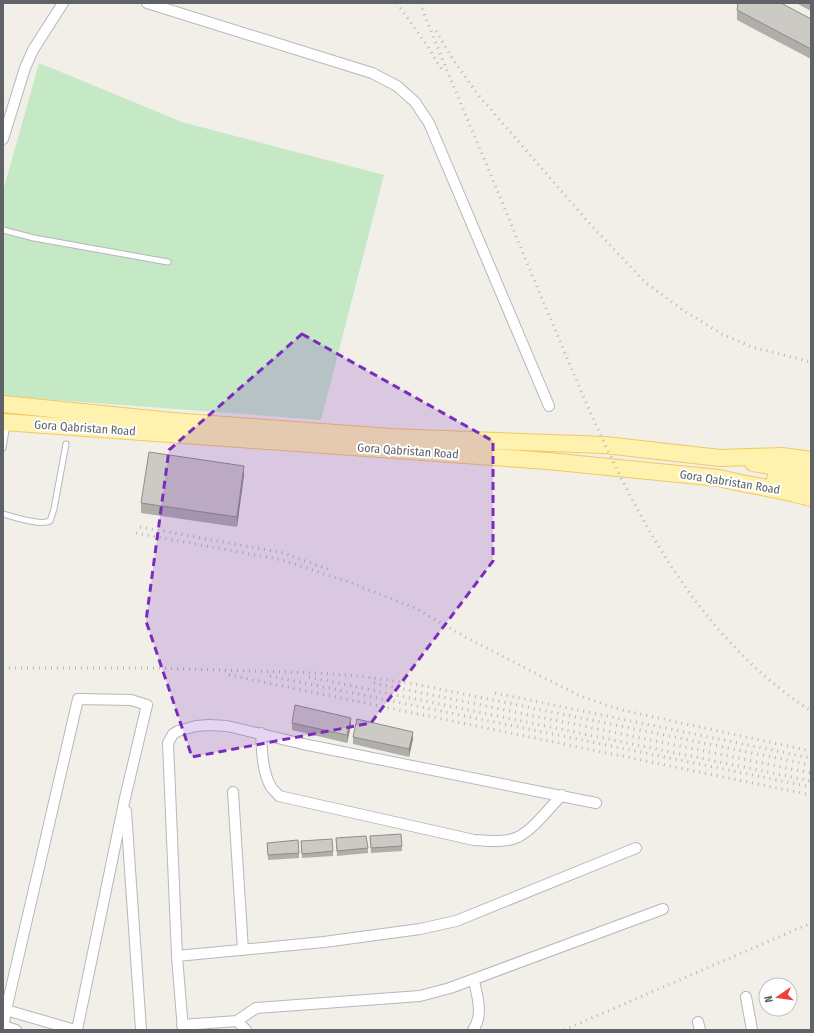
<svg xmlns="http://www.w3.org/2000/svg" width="814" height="1033" font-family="'Fira Sans Condensed',sans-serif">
<rect width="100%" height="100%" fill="#f1efe8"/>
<path fill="#c5e8c5" d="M39,63L182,122L384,175L321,420L3,396V191Z"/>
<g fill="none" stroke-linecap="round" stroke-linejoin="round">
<g stroke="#b5b8bc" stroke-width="7">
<path id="service" d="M3,230L34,238L168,262
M3,448L7,425
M3,514C14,517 40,526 50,521L54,509L66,444"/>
</g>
<g stroke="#b5b8bc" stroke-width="12">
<path id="minor" d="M147,3L372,73L397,86L415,102L429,123L549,406
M3,139L25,68L33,50L63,3
M261,733C262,751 262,771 271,787C273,790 277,793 279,796L474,840C488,841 505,843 518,837C534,829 549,808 562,795
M233,792L243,950
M126,811L141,1030
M177,956L324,942L420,929L456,921L636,848
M746,997L752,1030
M6,1010L75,1030
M237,1021L246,1030
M698,1022L700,1030
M182,1025L237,1021L256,1008L420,996L450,988L663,909
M3,1026L16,1030
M3,1030L6,1010L78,699L131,700L147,705L125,798L77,1030
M183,1030L177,956L168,743L173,734L178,731L196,726L209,725L227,726L303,744L596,803
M473,1030C484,1014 477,997 474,980"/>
</g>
<g stroke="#f2c960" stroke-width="18">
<path id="primary" d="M3,404L172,421L390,437L605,445L720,458L782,456L811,460
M3,422L548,461L719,478C750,486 781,489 811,498
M753,463L811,473
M775,479L811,485"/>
</g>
<use href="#service" stroke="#fff" stroke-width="5"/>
<use href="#minor" stroke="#fff" stroke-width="10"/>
<use href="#primary" stroke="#fff2af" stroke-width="16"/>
<path stroke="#b6b7b8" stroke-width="3" stroke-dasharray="1 5" stroke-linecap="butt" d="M397,3L428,47L442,70
M420,3C452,86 489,168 522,251C542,298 561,344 581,391C634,513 696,636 811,711
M436,31L452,58L479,96L590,224L645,282L684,311L722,334L752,347L811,362
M140,527L284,553L330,570
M136,533L282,560L349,582L415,608L469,639L576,694L605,705L626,711L811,751
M3,668H153L319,673L360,676L415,684L811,765
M229,675L811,795
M270,676L811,787
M309,677L811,781
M374,683L811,773
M495,693L811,758
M564,1030L811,923"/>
</g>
<path fill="#afaea9" d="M796,3H811V11Z
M737,10L811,19V59L737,20Z
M244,475L237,527L141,513V503Z
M292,723L351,725L347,743L292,730Z
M353,737L413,739L409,757L353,744Z
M370,836L402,846V851L371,853Z
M336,838L368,848V853L337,856Z
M301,841L333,851V856L302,858Z
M267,843L299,853V858L268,860Z"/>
<path fill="#8f8d8a" d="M244,466V475L237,527V517Z
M351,718V725L347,743V735Z
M413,732V739L409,757V749Z"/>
<path fill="#cccac5" stroke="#8f8d8a" d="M738,3H781L811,19V49L737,10Z
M149,452L244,466L237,517L141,503Z
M295,705L351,718L347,735L292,723Z
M357,719L413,732L409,749L353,737Z
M401,834L402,846L371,848L370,836Z
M366,836L368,848L337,851L336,838Z
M332,839L333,851L302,854L301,841Z
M298,840L299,853L268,855L267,843Z"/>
<path fill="#7b2cbf" fill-opacity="0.2" stroke="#7b2cbf" stroke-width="3" stroke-dasharray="8 5" stroke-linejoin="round" d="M302,334L493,441V561L371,723L192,757L146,621L169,450Z"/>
<g text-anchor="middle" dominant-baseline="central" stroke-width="4" stroke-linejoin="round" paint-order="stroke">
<g font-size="12" fill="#5f6368" stroke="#fff">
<text transform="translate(85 428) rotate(4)">Gora Qabristan Road</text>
<text transform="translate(408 451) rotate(4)">Gora Qabristan Road</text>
<text transform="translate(730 482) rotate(9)">Gora Qabristan Road</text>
</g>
</g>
<rect width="814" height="1033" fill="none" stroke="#5f6368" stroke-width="8"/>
<g transform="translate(778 997) rotate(257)"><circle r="19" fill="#ffffff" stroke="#bfc1c3"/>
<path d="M0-3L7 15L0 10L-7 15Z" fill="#ea4335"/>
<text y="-6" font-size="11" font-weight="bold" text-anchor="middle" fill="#5f6368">N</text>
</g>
</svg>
